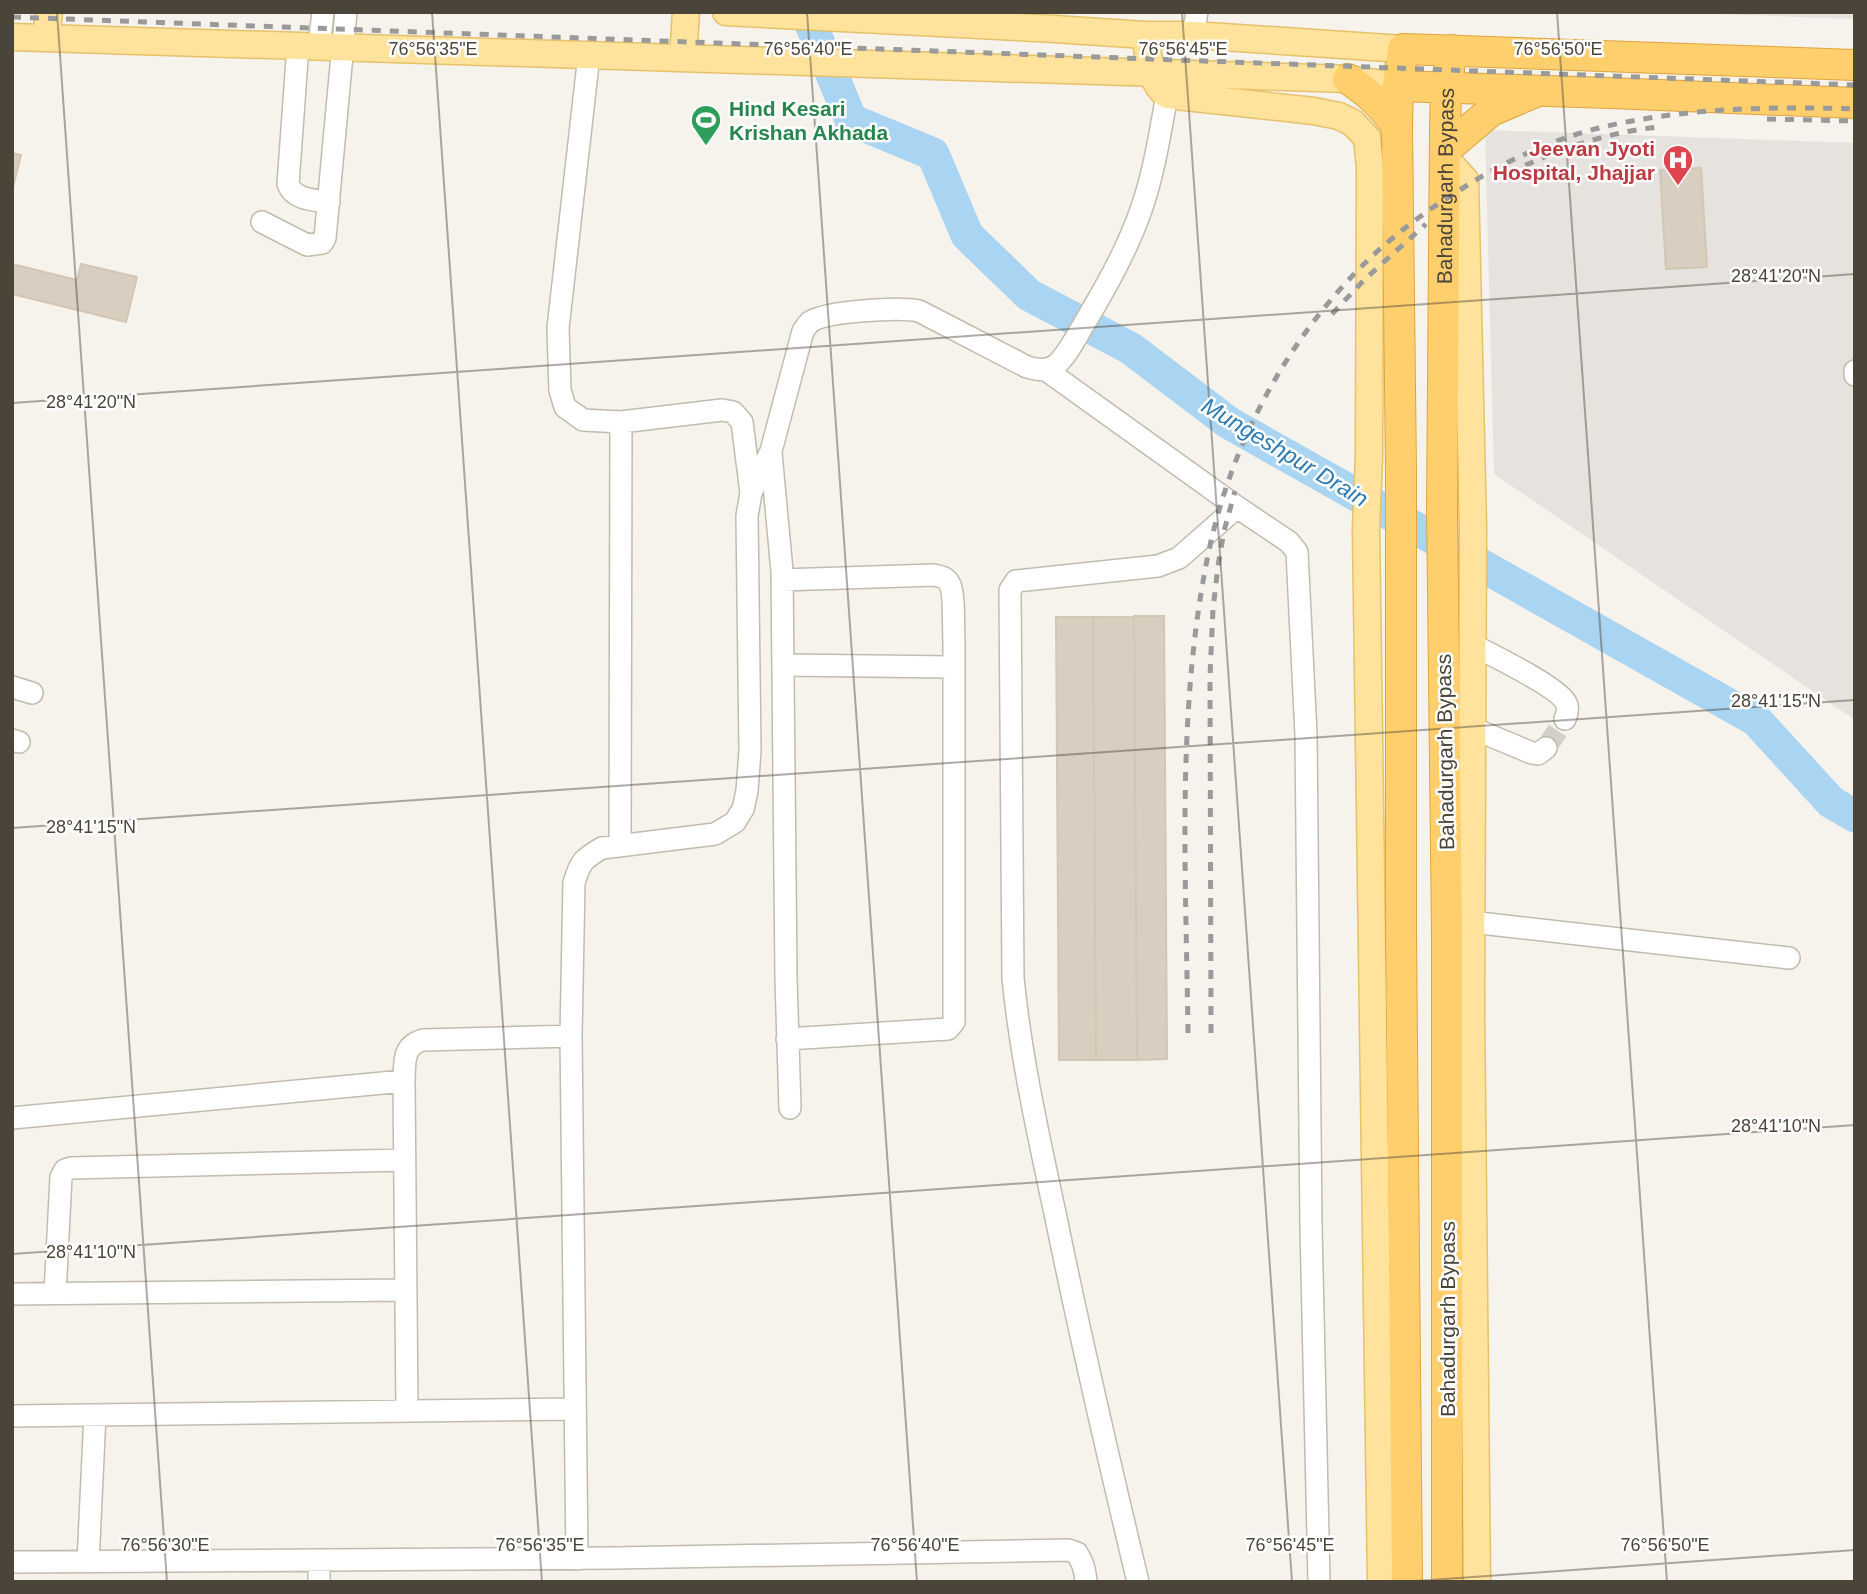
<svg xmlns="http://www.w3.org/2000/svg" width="1867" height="1594" font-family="Helvetica,sans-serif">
<rect width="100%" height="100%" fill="#f6f3ec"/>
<path fill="#e6e2dd" d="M1666,12H1855V19Z
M1485,130L1855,143V720L1494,474Z"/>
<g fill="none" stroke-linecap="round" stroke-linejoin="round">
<path stroke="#a9d4f2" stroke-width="33" d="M806,12L851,120L933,154L967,235L1029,295L1130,348L1229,423L1756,720L1831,802L1855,816"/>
</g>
<path fill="#d8cfc1" stroke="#d3c7b4" stroke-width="2" d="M12,153L21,155L12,191Z
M1701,168L1707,267L1666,269L1660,170Z
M12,264L77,280L81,264L137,277L126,322L12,294Z
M1134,616L1137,1060H1096L1093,617Z
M1134,616H1164L1167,1059L1137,1060Z
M1056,617H1093L1096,1060H1059Z"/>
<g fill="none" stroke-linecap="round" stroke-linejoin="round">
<path stroke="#d4d0c8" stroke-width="21" stroke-dasharray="21 10" stroke-linecap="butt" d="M1546,748L1565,719"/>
<g stroke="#c2bbae" stroke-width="24">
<path id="minor" d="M1193,35L1197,12
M298,46L288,184C294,200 314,200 329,202
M319,46L323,12
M589,55L558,328L560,390L565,407L583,420L621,422L722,410L733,412L742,422L751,493
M262,222L307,245L322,243L325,238L346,12
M1046,370L1237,507L1289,542L1297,552L1306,735L1311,1226L1319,1582
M1855,371V375
M771,453L782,571L786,979L790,1108
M782,580L934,575C939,576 946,577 949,583C955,591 953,630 954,641V1022L948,1029L787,1039
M1473,645C1490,654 1560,688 1566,703C1569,708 1567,714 1565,719
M783,665L954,667
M12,687L32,693
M1472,728L1532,753L1538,754L1546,748
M12,740L19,742
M620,846L621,422
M1471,922L1789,958
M12,1118L404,1081
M12,1294L405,1290
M55,1294L61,1177L65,1170L71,1168L404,1160
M407,1411L404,1081C405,1062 402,1046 423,1040L571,1036
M12,1416L575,1409
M577,1559L571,1036L574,883C580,862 583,859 602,848L715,834L735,822L743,809L747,791L750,751L747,516L751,493L771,451L803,331C806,327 807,325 810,322C826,311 899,307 919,311L1027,367C1037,370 1048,372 1057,364C1068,354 1076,337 1084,324C1106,287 1127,250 1141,210C1154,173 1160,133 1167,95
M319,1560V1582
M12,1562L615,1558L1068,1550L1077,1553C1083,1563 1085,1570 1086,1582
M88,1562L95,1415
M1138,1582C1109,1461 1081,1340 1056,1218C1039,1138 1021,1059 1013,978L1010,590L1016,581L1158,566L1179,558L1237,507"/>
</g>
<g stroke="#e6c16a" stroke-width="29">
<path id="major" d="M726,12L1055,29L1145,35H1193L1403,49
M1145,35C1149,56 1149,82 1167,95L1314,111L1339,116L1353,123L1367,138L1370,168L1369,457L1366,528L1381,1582
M12,37L1348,79L1398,86
M46,38L49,12
M683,58L686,12
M1445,158L1465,180L1473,528L1471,1011L1477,1582"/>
</g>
<g stroke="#e0a43c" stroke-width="32">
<g id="highway">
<path d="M1348,79C1369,93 1383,106 1397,127"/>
<path d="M1398,86L1611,93L1855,103"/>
<path d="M1445,150L1491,111L1533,93"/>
<path d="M1407,1582L1401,935V472L1397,127L1398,86L1403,49L1855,65"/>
<path id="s1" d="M1447,1582V935L1442,506L1445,131L1446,88L1452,50"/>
</g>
</g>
<use href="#minor" stroke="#fff" stroke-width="21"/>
<use href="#major" stroke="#ffe39c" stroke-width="26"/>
<use href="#highway" stroke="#ffcf6e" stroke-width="30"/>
<path stroke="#9a9a9a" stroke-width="5" stroke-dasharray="9 9" stroke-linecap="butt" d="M12,17L1855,85
M1767,119L1855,121
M1509,173C1556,150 1607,132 1659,127
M1332,314L1365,279L1426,224
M1188,1033C1186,874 1176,712 1208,555C1230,447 1284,344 1362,266C1392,236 1427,210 1463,188C1505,161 1551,140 1599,128C1680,108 1772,106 1855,109
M1211,1033L1210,676L1213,609L1218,566L1224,531L1235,491"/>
</g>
<path fill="none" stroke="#4b4439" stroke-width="2" stroke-opacity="0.45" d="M57,12L167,1582M432,12L542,1582M807,12L917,1582M1182,12L1292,1582M1557,12L1667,1582M12,403L1855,274M12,828L1855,700M12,1254L1855,1125M1402,1582L1855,1550"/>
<defs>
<g id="stadium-pin" transform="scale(1.575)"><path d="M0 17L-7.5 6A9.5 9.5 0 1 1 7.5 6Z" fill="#2e9e5b" stroke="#fff"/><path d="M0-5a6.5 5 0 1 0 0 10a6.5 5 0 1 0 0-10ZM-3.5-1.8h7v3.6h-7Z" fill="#fff"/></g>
<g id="hospital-pin" transform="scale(1.575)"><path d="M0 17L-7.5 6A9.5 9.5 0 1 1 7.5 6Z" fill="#e0444e" stroke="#fff"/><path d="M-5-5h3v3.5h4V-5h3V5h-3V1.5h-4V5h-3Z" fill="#fff"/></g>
</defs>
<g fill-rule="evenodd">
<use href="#stadium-pin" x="706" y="120"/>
<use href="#hospital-pin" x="1678" y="160"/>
</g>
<g text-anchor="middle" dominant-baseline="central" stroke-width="5" stroke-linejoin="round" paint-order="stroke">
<g font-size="21" font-weight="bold" fill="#27864d" stroke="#fff" text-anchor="start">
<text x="729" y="108">Hind Kesari<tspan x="729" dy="24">Krishan Akhada</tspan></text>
</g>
<g font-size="21" font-weight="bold" fill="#be3a42" stroke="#fff" text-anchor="end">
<text x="1655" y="148">Jeevan Jyoti<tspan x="1655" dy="24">Hospital, Jhajjar</tspan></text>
</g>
<g font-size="21" fill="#4b4439" stroke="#fff">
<text stroke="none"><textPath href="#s1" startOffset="1396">Bahadurgarh Bypass</textPath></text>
<text transform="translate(1445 752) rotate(-91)">Bahadurgarh Bypass</text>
<text transform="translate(1447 1319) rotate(-90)">Bahadurgarh Bypass</text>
</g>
<g font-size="23" font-style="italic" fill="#2e7ab2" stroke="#fff">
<text transform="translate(1285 452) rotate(31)">Mungeshpur Drain</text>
</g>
</g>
<g font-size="18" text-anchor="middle" fill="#4b4439" stroke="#fff" stroke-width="5" stroke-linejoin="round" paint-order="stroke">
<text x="433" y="55">76°56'35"E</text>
<text x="808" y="55">76°56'40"E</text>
<text x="1183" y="55">76°56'45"E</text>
<text x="1558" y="55">76°56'50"E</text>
<text x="1776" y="282">28°41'20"N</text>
<text x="91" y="408">28°41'20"N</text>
<text x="1776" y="707">28°41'15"N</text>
<text x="91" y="833">28°41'15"N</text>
<text x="1776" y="1132">28°41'10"N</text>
<text x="91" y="1258">28°41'10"N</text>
<text x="165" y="1551">76°56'30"E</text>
<text x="540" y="1551">76°56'35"E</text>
<text x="915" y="1551">76°56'40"E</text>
<text x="1290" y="1551">76°56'45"E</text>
<text x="1665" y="1551">76°56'50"E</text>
</g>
<rect width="1867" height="1594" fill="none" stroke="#4b4439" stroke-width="28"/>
</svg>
